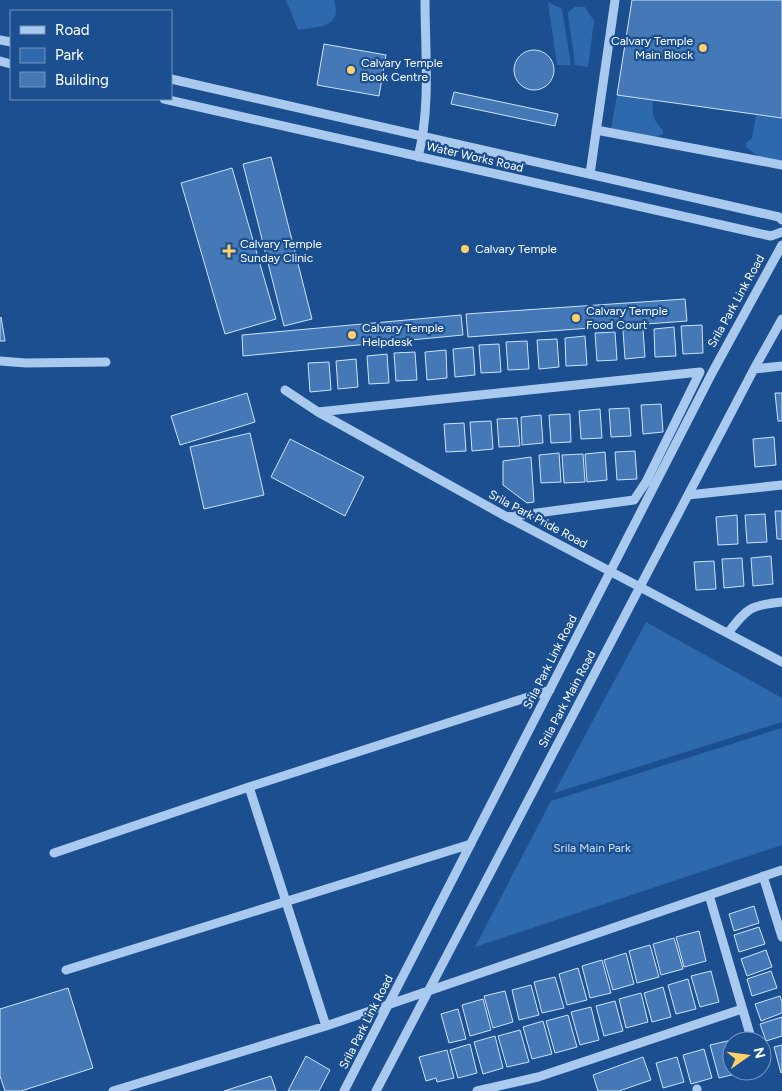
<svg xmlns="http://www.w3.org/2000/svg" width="782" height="1091" font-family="Figtree,sans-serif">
<rect width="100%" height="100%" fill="#1b4f8f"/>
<path fill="#2e69ad" d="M286,0H334C343,29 318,26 298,30Z
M548,2L562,9L571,65H557Z
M575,7H585L594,21L588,67L575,65L568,14L569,11Z
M617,95L653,100C652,116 652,118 663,130V134L656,137L611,129Z
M756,115L782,118V162L762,159L746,147V143L752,138Z
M646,622L782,698V722L554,793Z
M782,728V845L475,947L551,801Z"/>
<path fill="#4478b7" stroke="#cfe3fa" d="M632,0H782V118L617,95Z
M324,44L386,55L379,96L317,85Z
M514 70a20 20 0 1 1 40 0a20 20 0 1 1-40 0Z
M454,92L558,114L555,126L451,104Z
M271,157L312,319L284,326L243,164Z
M232,168L276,319L225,334L181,183Z
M685,299L687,321L468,337L466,314Z
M461,315L463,335L243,356L242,335Z
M1,317L5,341H0V318Z
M702,325L703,353L683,354L681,326Z
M674,327L676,356L655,357L654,329Z
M643,329L645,357L625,359L623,330Z
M615,332L617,360L597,361L595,333Z
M585,336L587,365L566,366L565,338Z
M557,339L559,367L539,369L537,340Z
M527,341L529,369L508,370L506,342Z
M499,344L501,372L481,373L479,345Z
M473,347L475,375L455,377L453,349Z
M446,350L447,378L427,380L425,352Z
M415,352L417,380L396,381L394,353Z
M387,354L389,383L369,384L367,356Z
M356,359L358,387L338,389L336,361Z
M329,362L331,390L310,392L308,363Z
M247,393L255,422L180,445L171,416Z
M775,393H782V421H778Z
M661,404L663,432L643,434L641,405Z
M629,408L631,436L611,437L609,409Z
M600,409L602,438L581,439L579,411Z
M570,414L571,442L551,443L549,415Z
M541,415L543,443L522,445L521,417Z
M517,418L520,446L499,447L497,419Z
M491,421L493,449L472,451L470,422Z
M464,423L466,451L446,452L444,424Z
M250,433L264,495L204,509L190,447Z
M774,437L776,465L755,467L753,439Z
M290,439L364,477L345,516L271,477Z
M635,451L637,479L617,480L615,452Z
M605,452L607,480L587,482L585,454Z
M559,453L561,482L541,483L539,455Z
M583,454L585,482L564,483L562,455Z
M531,457L534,502L527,503L503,485V461Z
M775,511H782V539H777Z
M765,514L767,542L747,543L745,515Z
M737,515L738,544L718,545L716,517Z
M771,556L773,584L753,586L751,558Z
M742,558L744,586L724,588L722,559Z
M714,561L716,589L696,590L694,562Z
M754,906L759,923L734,931L729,914Z
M759,927L765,944L739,952L734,935Z
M699,931L706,961L684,967L676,937Z
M674,938L683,969L661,975L653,944Z
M650,945L659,977L637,983L629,951Z
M766,950L772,967L747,976L741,959Z
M626,953L634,984L613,990L604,960Z
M602,960L611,993L590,998L582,966Z
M578,968L587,1000L567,1005L559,974Z
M711,971L719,1002L700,1007L691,976Z
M771,971L777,988L752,996L747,979Z
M555,977L564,1008L542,1013L534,982Z
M688,979L696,1009L676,1014L668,985Z
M531,985L539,1015L519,1020L512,990Z
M663,987L671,1017L652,1022L644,993Z
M68,988L93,1068L21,1091H5L0,1076V1009Z
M505,991L513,1022L493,1028L484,996Z
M641,993L648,1022L626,1028L619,999Z
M780,996L782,1002V1013L761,1021L755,1004Z
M483,999L491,1030L470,1036L462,1005Z
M615,1001L623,1031L604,1036L596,1006Z
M591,1007L599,1040L580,1045L571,1012Z
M458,1009L466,1039L449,1043L441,1014Z
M568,1015L577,1047L555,1053L546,1021Z
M782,1017V1036L766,1041L760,1024Z
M543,1021L552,1054L532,1059L523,1027Z
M520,1030L529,1062L507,1067L498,1036Z
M495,1036L503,1068L483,1074L474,1042Z
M732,1040V1071H740V1073L719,1078L710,1045Z
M470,1044L477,1073L458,1078L450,1050Z
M782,1045V1072L781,1073L774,1047Z
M704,1049L712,1078L691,1084L683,1055Z
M447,1050L454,1078L437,1082L436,1078L426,1081L419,1057Z
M306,1056L330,1070L319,1091H288Z
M643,1057L651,1080L619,1091H598L593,1075Z
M677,1057L684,1082L663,1088L656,1063Z
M271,1076L276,1091H224Z"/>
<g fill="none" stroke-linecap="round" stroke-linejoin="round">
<path stroke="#a9c9ee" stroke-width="9" d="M0,40L11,42
M0,61L11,64
M171,79L761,213L779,217L782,220
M164,99L757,233L771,236L782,232
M596,130L782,165
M418,157C431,108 425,51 425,0
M590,174L615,0
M0,361L26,363L106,362
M754,369L782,366
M285,390L318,412L507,517L782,662
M318,412L700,372
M688,495L782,485
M507,517L634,500L646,482L700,372
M728,633C747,608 751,605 782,602
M249,787L326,1026
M54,853L249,787L550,690
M763,876L782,937
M709,895L752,1041
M66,970L471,844
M113,1091L326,1026L782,870
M344,1091L712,373L782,245
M376,1091L754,369L782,319
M477,1091L538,1077L742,1009
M697,1091V1089"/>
</g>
<g fill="#ffd166" stroke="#1b4f8f" stroke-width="2">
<circle cx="703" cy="48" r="5"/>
<circle cx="351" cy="70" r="5"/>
<circle cx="465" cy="249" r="5"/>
<path d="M226.5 243.5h5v5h5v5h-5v5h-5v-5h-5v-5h5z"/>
<circle cx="576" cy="318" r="5"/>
<circle cx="352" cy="335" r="5"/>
</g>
<g text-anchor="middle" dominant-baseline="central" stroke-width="4.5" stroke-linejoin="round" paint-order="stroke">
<g font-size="12" fill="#fff" stroke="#1b4f8f" text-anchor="start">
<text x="693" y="41" text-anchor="end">Calvary Temple<tspan x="693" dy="14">Main Block</tspan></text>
<text x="361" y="63">Calvary Temple<tspan x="361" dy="14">Book Centre</tspan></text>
<text x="240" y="244">Calvary Temple<tspan x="240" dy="14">Sunday Clinic</tspan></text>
<text x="475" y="249">Calvary Temple</text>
<text x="586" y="311">Calvary Temple<tspan x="586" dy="14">Food Court</tspan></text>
<text x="362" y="328">Calvary Temple<tspan x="362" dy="14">Helpdesk</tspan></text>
</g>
<g font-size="12" fill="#fff" stroke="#1b4f8f">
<text transform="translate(475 157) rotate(13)">Water Works Road</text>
<text transform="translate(736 301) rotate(-61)">Srila Park Link Road</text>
<text transform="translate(538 519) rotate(28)">Srila Park Pride Road</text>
<text transform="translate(550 662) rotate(-63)">Srila Park Link Road</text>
<text transform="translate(567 699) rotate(-62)">Srila Park Main Road</text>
<text transform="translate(366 1022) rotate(-63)">Srila Park Link Road</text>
</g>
<g font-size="12" fill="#cfe3fa" stroke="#1b4f8f">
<text x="592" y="848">Srila Main Park</text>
</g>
</g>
<rect x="10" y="10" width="162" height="90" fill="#1b4f8f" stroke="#7695bc"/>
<rect x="20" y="26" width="25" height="8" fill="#a9c9ee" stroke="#7695bc"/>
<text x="55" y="35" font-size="15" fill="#ffffff">Road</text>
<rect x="20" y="48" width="25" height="15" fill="#2e69ad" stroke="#7695bc"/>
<text x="55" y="60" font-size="15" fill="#ffffff">Park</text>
<rect x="20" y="72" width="25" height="15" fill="#4478b7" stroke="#7695bc"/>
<text x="55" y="85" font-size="15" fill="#ffffff">Building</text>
<g transform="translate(747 1056) rotate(76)"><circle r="24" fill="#1b4f8f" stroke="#7695bc"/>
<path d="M0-4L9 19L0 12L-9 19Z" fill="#ffd166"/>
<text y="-8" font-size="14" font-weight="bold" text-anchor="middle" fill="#ffffff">N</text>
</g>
</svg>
